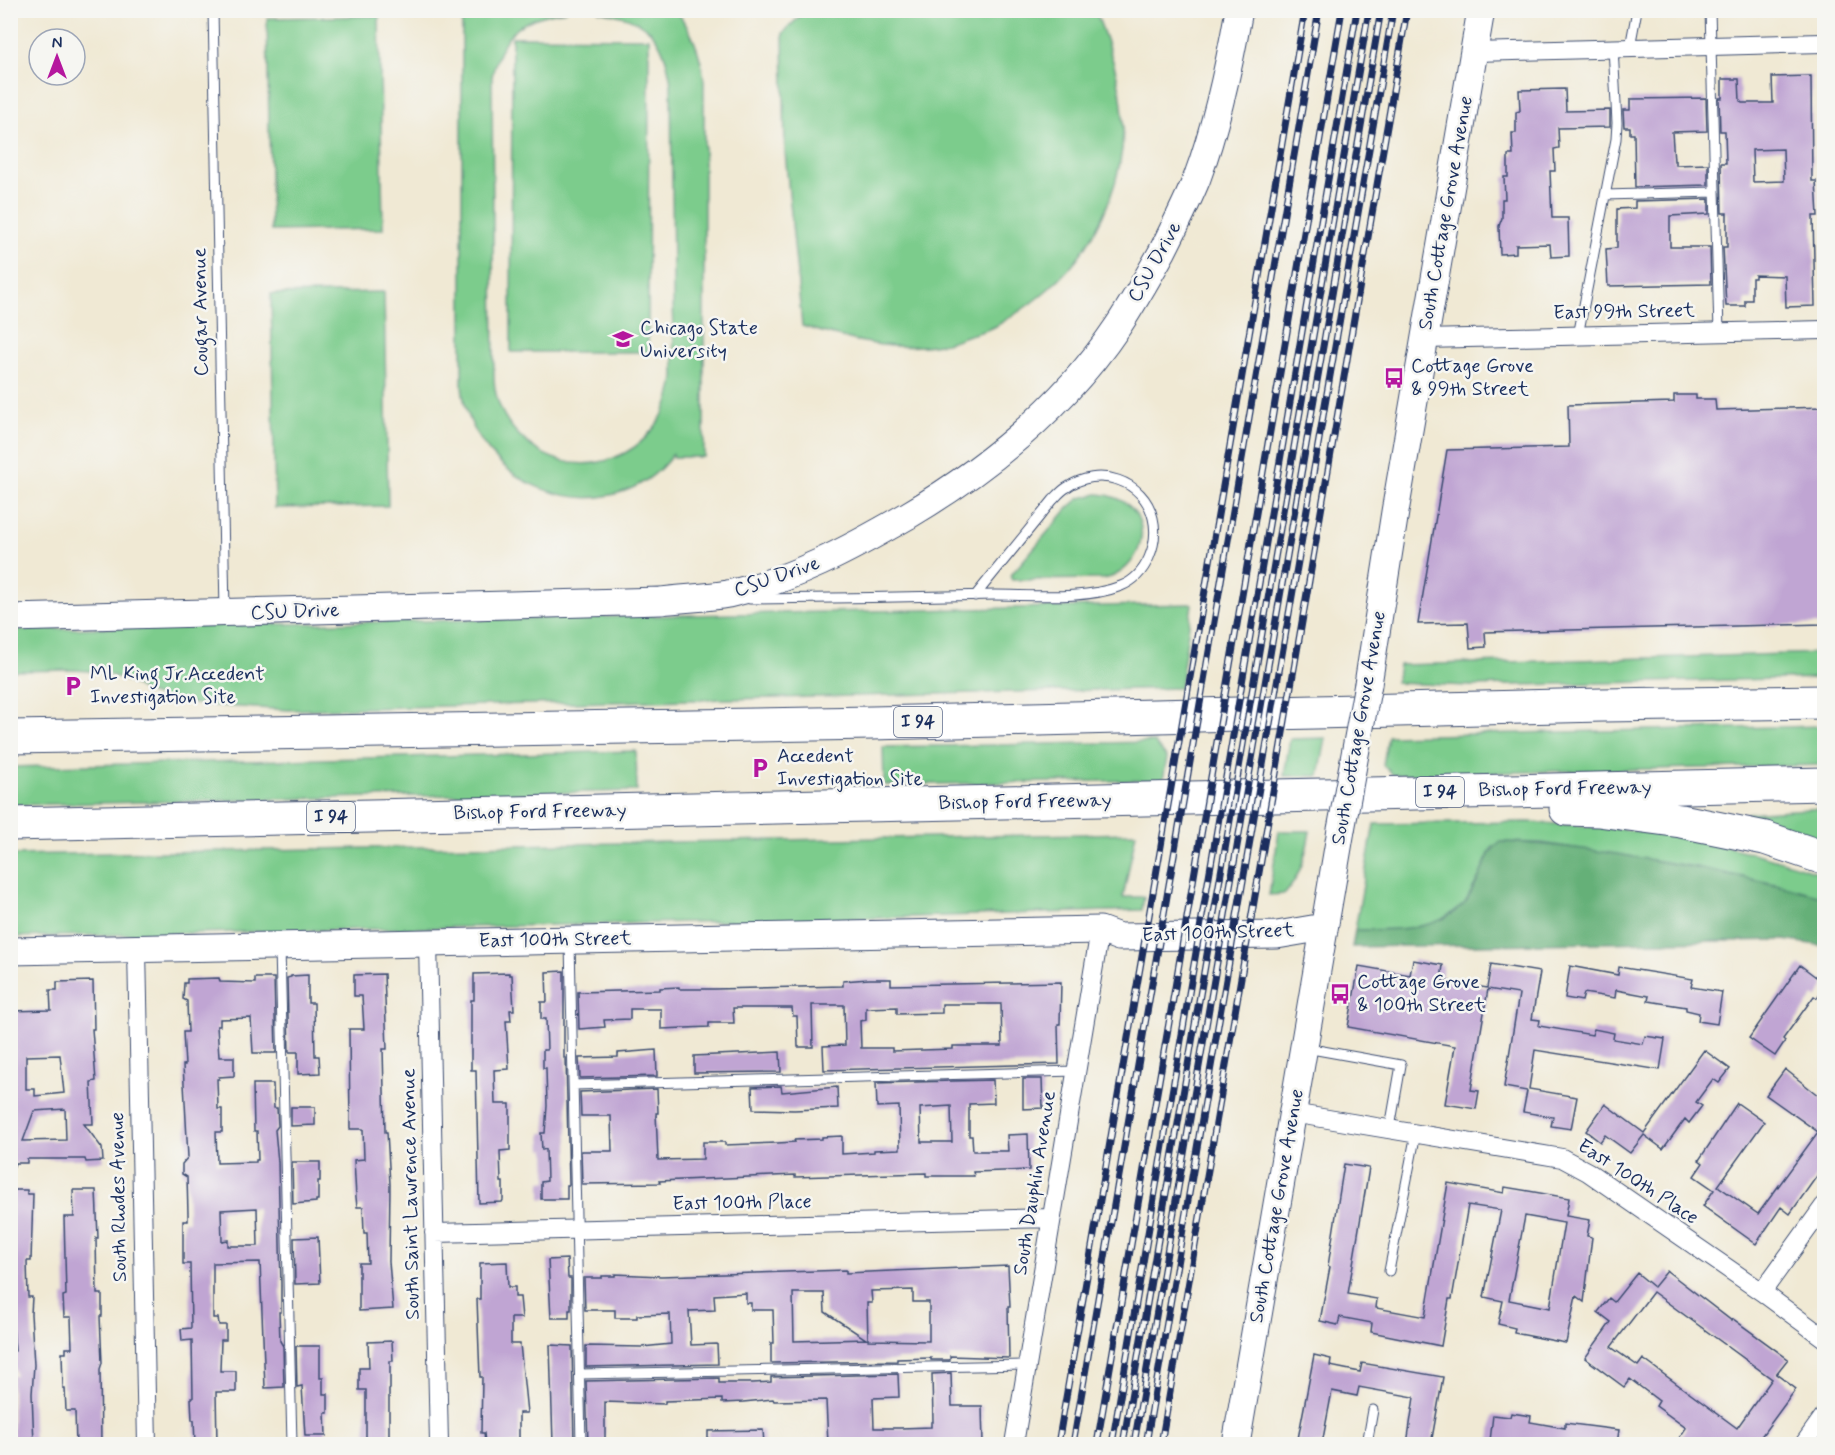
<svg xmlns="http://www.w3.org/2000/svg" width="1835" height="1455" font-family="Mynerve,sans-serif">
<rect width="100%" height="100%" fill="#f6f6f2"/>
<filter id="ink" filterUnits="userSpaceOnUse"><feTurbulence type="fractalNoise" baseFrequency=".0167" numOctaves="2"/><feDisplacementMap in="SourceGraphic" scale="12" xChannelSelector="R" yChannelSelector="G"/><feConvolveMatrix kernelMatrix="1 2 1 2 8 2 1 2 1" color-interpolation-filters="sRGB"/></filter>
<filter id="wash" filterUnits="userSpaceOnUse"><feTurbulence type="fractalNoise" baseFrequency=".008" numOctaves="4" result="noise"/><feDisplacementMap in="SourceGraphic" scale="24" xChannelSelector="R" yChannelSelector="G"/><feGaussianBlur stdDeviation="1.35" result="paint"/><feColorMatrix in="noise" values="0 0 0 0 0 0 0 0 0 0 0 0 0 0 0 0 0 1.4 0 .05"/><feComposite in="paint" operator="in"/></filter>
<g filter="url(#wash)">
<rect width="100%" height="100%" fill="#f0e9d4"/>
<path fill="#7ccc8c" stroke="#4c7e75" stroke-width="1.5" d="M462,11H567C522,17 501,31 492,77L494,379C495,399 503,418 517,433C573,494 665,458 674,377L671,84C664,33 647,19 598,11H676C692,30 701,55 704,80V457H673V454C610,541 469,487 462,385Z
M1004,11L1097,15C1112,54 1125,93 1123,134C1122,177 1103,226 1076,260C1056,286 1024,310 996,326C987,331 976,333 966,336C958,339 949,343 940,344C892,352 848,340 802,326L785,152L783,33L805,11Z
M379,16L383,229L271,231L267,18Z
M512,37L649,38L648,352H511Z
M384,292L388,506L275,508L271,294Z
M1097,494C1106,495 1116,496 1124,502C1157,524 1139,572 1104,579L1012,580L1010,576L1069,507L1080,498Z
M1192,604L1180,688L289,710L207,705L171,701L148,693L123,679L100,672L75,670L11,671L10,630Z
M1824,653V678L1471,686L1396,683L1399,665Z
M1824,726V765L1393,775L1383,765L1388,736Z
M1326,738L1319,776H1284L1290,739Z
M1154,742L1167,758L1163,780L884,785L883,747Z
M636,751L637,791L11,805V767Z
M1824,808V843L1748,821L1747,813Z
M1528,822C1582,826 1638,829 1692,839C1737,848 1781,860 1824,874V897L1789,887L1696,867L1542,843L1500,842L1491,849L1480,875L1464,905L1438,922L1408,929L1355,930L1374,824Z
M1279,831H1310C1306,855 1301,875 1285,894L1269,895Z
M1136,833L1123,897H1144L1142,910L877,918L11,937V855Z"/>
<path fill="#65b078" stroke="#40706b" stroke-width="1.5" d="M1500,842C1549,843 1597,850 1646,859C1706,869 1766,881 1824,897V946L1783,940L1352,947L1355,930C1392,929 1433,933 1462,906C1469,900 1472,889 1477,882C1484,867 1487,852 1500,842Z"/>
<g id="blocks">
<path fill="#c0a5d3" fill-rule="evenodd" d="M1811,76L1812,181H1816L1818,216H1813L1815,306L1786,307L1785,276L1755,275V278H1752V300H1745V306H1726L1723,247H1727V213H1722L1721,163H1726L1725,131H1720L1719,98H1722V79H1739L1740,101L1742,103H1773L1772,77ZM1783,149L1784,181L1753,182L1752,150Z
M1565,89L1566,111L1610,110V127L1558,128L1559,148L1554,149L1555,171H1550L1552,218H1568L1569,256L1551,257L1550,244L1516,245V253L1500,254L1499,226L1502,218V199H1505L1504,177H1508V155H1513L1512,133H1516V112L1520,111L1519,90Z
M1706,98L1707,131L1672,132L1674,161H1676V165L1708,164V185L1635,187L1634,134H1630V127H1624L1623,110H1630V99Z
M1709,199V214L1670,216V247H1710L1711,284L1608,286L1606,249L1617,248V209L1635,208V201Z
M1674,395H1696V399H1715L1716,410L1824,407V624L1485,632L1486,647L1470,648L1468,623L1418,624L1447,450L1569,447L1568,405L1674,402Z
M1413,960L1443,965L1441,980L1487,988L1491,964L1540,972L1532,1019L1540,1020L1539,1026L1592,1035L1594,1029L1614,1033L1613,1039L1643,1044L1645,1036L1665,1039L1660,1070L1535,1050L1529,1089L1577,1097L1571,1129L1551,1126L1553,1117L1523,1112L1527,1091L1504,1087L1519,994L1488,989L1471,1090L1479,1091L1476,1109L1445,1104L1455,1046L1348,1027L1359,966L1410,975Z
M1800,965L1824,983V987L1817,998L1814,996L1783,1039L1785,1041L1775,1056L1749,1038Z
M1570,966L1618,975L1619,967L1693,979L1691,987L1722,992L1717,1024L1698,1021L1699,1013L1686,1010V1007L1648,1001L1649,996L1616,990L1615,998L1584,993L1582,1001L1565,998Z
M564,971V1058H566L569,1185H567V1199H541V1182L547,1181L546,1149L542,1150L541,1133H545L547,1106L546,1068H543V1050H547L546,1019H541V1002H547L546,972Z
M509,973V975H512L514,1010H510L511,1021H506L509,1069L494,1070L495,1104H510V1150L500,1151L501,1182H503V1200L502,1202L479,1203L476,1070H471V1000H474V974Z
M384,974L387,1049H383L385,1132H387L390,1184L389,1262L393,1309L359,1311V1263H368L367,1233H364L363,1207H357L356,1197L354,1160L364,1159L363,1129H350L349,1029H364L362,996H354V975Z
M308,975V1003H314L315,1056H319L320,1073L298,1074V1052H289L287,978L291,977V976Z
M219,978L220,982L255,983V978H274L276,1053H253L251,1018L220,1019V1026H217L219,1057H234V1076L219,1077V1079H217L218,1109H222V1132H216L217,1163L256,1162V1160H258L257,1131H254L253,1084H273L274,1108H277L278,1126L275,1130L278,1162L281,1285V1312H279L280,1341L283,1346L284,1387L265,1388L260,1262L213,1263V1318H218L219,1325H226V1340H221L220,1371H236V1392H216L217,1443L195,1444L194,1420H192L191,1398H193L192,1340L182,1341L181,1329L191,1328L190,1264H183V1221H188V1214L187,1177L182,1174V1164L188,1157L183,1065H185L183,1032H188L187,1001L183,999L184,983H187V979ZM257,1208L258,1246H228V1240L222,1241L221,1210Z
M869,979H891V985L1061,982L1060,1024H1058L1059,1064L824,1070L823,1046L845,1045L844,1005H812L813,1047H798L797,1016H793L792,1008H733L734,1023H709V1027L661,1029V1009H630V1019L604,1020L605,1027L579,1029L578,992L660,990V988L679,987V989H714L843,986V981ZM942,1004H1001L1002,1046H953V1049L892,1051V1048H861L860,1021L866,1020V1008L897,1007V1014L942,1013Z
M93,981L94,1029H92L96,1081L91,1082L93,1124H84L102,1148L103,1161L86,1162L85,1159H27V1163H15L12,1171H10V1011L51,1010L50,990H57V982ZM60,1055L64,1093L35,1096V1089H26V1056ZM65,1109L66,1140L23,1141L34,1111Z
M656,1050L657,1076L580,1078L579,1058L618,1057V1053Z
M1704,1050L1730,1069L1719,1083L1713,1079L1696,1102L1702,1106L1689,1123L1685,1119L1663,1149L1644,1135L1630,1153L1605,1135L1600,1142L1586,1131L1605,1104L1644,1133Z
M780,1052L781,1072L694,1073V1056Z
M1785,1069L1824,1100V1166L1790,1214L1781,1207L1756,1244L1703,1206L1714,1190L1694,1176L1703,1163L1699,1160L1737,1103L1764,1122L1718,1186L1758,1214L1818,1132L1766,1095Z
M1023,1079H1042L1043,1108L1023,1109Z
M993,1080L994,1103L969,1104V1136H972L973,1151H1008L1007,1135L1028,1134L1029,1170L973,1172L974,1176H926V1173L795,1177V1175L659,1181L660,1183L582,1184L581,1151H612L611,1116H581L580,1092L657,1089L658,1113H656L658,1160L703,1159V1142H725V1145L777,1143L795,1142L794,1140L822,1139V1137L842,1136V1154L874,1152V1150L900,1149L899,1106L877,1107L876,1083ZM951,1106L952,1142H921L920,1108Z
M781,1086L782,1092L837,1087L838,1108L794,1110L753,1109L752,1087Z
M291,1107H315V1125L291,1126Z
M292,1162H320V1181H318V1200H316V1202L293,1204Z
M1344,1164L1369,1168L1348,1294L1377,1299L1376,1308L1425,1317L1448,1183L1504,1193L1505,1187L1569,1198L1566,1216L1590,1220L1587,1236L1592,1237L1584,1302L1576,1296L1566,1343L1514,1333L1515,1328L1498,1324L1503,1301L1484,1297L1501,1210L1468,1205L1452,1299H1449L1441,1346L1371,1332L1372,1323L1340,1317L1338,1325L1320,1321L1330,1267L1328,1266ZM1525,1216L1564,1223L1550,1308L1509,1300Z
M12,1190H27V1194H33L31,1261H27L28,1297H32L31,1314L34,1365L32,1394L34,1444H13L12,1376H16L11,1352L15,1351L10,1286Z
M73,1190H96L98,1238H96L97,1294H102V1316H100L102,1363L100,1369L101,1444H76L75,1411H66L65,1388H63L62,1353H66V1348H72L71,1317H64L63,1296L66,1295L64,1217H74Z
M318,1237L320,1283L295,1284L294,1238Z
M567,1259L568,1278H571V1310H569V1318H551L548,1260Z
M507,1262L508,1287H515V1297H520L522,1318H511V1344H520L527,1413H519V1444H485L484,1433H481L482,1377H480L477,1299H480V1263Z
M1008,1266L1010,1307H1008L1009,1358L950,1356V1360H931V1358L897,1359V1361L771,1363V1343H774L773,1310H751V1303H746V1293L714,1295L715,1310L689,1311L691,1345L717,1344L718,1364L586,1367V1346L642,1347L671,1344L670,1314L637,1315V1318H615V1310H585L584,1278H602V1276H615V1274L661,1276L846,1270V1273ZM913,1290V1302H929V1341L868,1340L867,1303H872L871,1291ZM793,1293H824L825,1312L866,1339L794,1341Z
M1667,1271L1732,1321L1733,1319L1788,1359L1776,1374L1796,1389L1757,1442L1760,1444H1675L1686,1428L1656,1406L1659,1401L1630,1379L1624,1387L1585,1358L1611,1322L1598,1312L1609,1298L1614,1302L1637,1273L1654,1287ZM1653,1292L1772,1379L1737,1428L1643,1359L1638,1366L1611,1347Z
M392,1341L393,1361H390V1389L389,1390V1441L366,1442V1390H359V1368H369L368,1342Z
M550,1345L572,1346L574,1444H553Z
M296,1346H320V1378H323V1394H328V1413H325L326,1436H305L302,1386L297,1387Z
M1314,1355L1331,1359L1330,1366L1360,1372L1362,1363L1443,1377L1431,1444H1407L1414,1397L1359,1387L1357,1396L1332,1391L1322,1444H1297Z
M951,1373L952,1406H982L983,1444H828L826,1400L774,1401L773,1399L743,1402L722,1403V1399L665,1401V1404L605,1402V1444H588L586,1381L719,1378V1383H753L771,1382V1377L898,1374L899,1397L873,1398L874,1428H900L931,1427V1422H933L932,1374Z
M1511,1413L1531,1416L1530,1422L1565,1428V1423L1619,1430L1617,1444H1514L1490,1441L1493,1415L1510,1417Z
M763,1430L764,1444H708V1431Z"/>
</g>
</g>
<g filter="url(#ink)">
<use href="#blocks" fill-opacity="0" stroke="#3b4b70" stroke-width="1.5"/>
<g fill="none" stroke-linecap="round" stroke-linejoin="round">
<g stroke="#3b4b70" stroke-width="11">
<path id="lane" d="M213,10L225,611
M1710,10L1719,332
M1630,47L1637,10
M1605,195L1715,192
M1578,336L1616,139L1617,123L1613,47
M750,599C832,598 913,597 995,595C1034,595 1085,600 1121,586C1147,576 1159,543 1153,518C1144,480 1098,465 1066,488C1061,491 1057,496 1053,500L975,596
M570,943L581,1444
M280,948L292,1444
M1306,1048L1401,1065L1390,1128
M574,1085L1076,1071
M1389,1271L1416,1133
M580,1374L1027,1365
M1367,1444L1373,1410"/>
</g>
<g stroke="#3b4b70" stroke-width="20">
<path id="street" d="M1474,52L1824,43
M1424,339L1824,330
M428,942L439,1444
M137,949L147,1444
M1292,1113L1562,1158L1588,1172L1762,1292L1824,1338
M434,1233L1052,1218
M1762,1292L1824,1206
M1014,1444L1100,930
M1804,1444L1824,1416"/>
</g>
<g stroke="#3b4b70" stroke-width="29">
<path id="secondary" d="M10,618L661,601C683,598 706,598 728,594C793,580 850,549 907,516C988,468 1065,405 1118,326C1134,302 1148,277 1162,252C1174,228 1187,203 1197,178C1217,124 1229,67 1239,10
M1368,684L1395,512L1481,10
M10,951L1100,930L1119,937L1277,935L1324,927
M1236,1444L1341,830"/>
</g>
<g stroke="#3b4b70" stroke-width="35">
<path id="highway" d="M10,737L872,723L1602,705L1824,702
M1566,809L1598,810L1681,821L1765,838L1824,858
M10,824L1824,784"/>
</g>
<use href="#lane" stroke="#fff" stroke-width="9"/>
<use href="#street" stroke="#fff" stroke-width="18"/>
<use href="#secondary" stroke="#fff" stroke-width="27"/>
<use href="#highway" stroke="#fff" stroke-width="33"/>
<g stroke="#1b2f5e" stroke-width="7">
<path id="rail" d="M1058,1444L1305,10
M1073,1444L1319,10
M1097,1444L1342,10
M1112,1444L1357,10
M1123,1444L1369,10
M1134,1444L1381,10
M1146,1444L1393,10
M1161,1444L1407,10"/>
</g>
<use href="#rail" stroke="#f6f6f2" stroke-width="4.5" stroke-dasharray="14" stroke-linecap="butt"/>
<g stroke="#3b4b70" stroke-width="29" stroke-linecap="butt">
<path id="secondary-bridge" d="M1341,830L1368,684"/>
</g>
<use href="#secondary-bridge" stroke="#fff" stroke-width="27"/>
</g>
</g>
<defs>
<g id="university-bare" transform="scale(1.62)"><path d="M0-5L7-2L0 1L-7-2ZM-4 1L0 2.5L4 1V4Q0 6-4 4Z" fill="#b5179e" stroke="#f6f6f2" stroke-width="2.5" paint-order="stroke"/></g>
<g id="bus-bare" transform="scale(1.62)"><path d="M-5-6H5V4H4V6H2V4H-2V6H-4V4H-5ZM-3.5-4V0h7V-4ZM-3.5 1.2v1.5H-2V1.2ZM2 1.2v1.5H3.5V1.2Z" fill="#b5179e" stroke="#f6f6f2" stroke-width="2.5" paint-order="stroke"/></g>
<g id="parking-bare" transform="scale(1.62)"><path d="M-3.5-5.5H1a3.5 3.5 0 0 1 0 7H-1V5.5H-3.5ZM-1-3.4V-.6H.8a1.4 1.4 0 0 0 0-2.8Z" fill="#b5179e" stroke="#f6f6f2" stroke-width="2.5" paint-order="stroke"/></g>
</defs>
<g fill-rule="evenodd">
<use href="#university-bare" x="623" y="339"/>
<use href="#bus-bare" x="1394" y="378"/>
<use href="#parking-bare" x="73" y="686"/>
<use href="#parking-bare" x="760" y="768"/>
<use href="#bus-bare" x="1340" y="994"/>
</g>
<g text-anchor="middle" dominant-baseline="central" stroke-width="5" stroke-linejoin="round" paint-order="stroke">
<g fill="#f6f6f2" stroke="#5d6b8a" stroke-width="1.5">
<rect x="894" y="707" width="48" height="30" rx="4.5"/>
<rect x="1416" y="777" width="48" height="30" rx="4.5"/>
<rect x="307" y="802" width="48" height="30" rx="4.5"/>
</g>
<g font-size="18" font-weight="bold" fill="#1b2f5e">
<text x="918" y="722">I 94</text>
<text x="1440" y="792">I 94</text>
<text x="331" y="817">I 94</text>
</g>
<g font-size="20" fill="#1b2f5e" stroke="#f6f6f2">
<text transform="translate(1446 213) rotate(-80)">South Cottage Grove Avenue</text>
<text transform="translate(1155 262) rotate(-61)">CSU Drive</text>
<text transform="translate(201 312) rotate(-91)">Cougar Avenue</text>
<text transform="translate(1624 312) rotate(-1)">East 99th Street</text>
<text transform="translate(777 577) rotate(-19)">CSU Drive</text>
<text transform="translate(295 612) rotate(-2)">CSU Drive</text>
<text transform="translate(1359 728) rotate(-80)">South Cottage Grove Avenue</text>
<text transform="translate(1565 789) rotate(-1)">Bishop Ford Freeway</text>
<text transform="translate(1025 802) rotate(-1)">Bishop Ford Freeway</text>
<text transform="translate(540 812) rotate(-1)">Bishop Ford Freeway</text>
<text transform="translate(1218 933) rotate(-2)">East 100th Street</text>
<text transform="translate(555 940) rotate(-1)">East 100th Street</text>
<text transform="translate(1638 1182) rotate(33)">East 100th Place</text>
<text transform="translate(1035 1183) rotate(-81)">South Dauphin Avenue</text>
<text transform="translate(411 1194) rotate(-91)">South Saint Lawrence Avenue</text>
<text transform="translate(119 1197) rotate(-91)">South Rhodes Avenue</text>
<text transform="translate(742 1203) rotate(-1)">East 100th Place</text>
<text transform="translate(1277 1206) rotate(-80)">South Cottage Grove Avenue</text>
</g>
<g font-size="20" fill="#1b2f5e" stroke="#f6f6f2" text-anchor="start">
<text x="640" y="328">Chicago State<tspan x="640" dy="23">University</tspan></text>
<text x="1411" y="366">Cottage Grove<tspan x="1411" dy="23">&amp; 99th Street</tspan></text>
<text x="90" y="674">ML King Jr.Accedent<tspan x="90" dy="23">Investigation Site</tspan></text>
<text x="777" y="756">Accedent<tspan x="777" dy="23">Investigation Site</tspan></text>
<text x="1357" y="982">Cottage Grove<tspan x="1357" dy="23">&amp; 100th Street</tspan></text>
</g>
</g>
<rect width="1835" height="1455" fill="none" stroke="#f6f6f2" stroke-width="36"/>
<g transform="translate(57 57)"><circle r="28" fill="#f6f6f2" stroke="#9ea6b7" stroke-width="1.5"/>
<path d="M0-4.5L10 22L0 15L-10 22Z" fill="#b5179e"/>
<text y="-9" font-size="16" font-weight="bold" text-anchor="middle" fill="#1b2f5e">N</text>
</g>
</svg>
